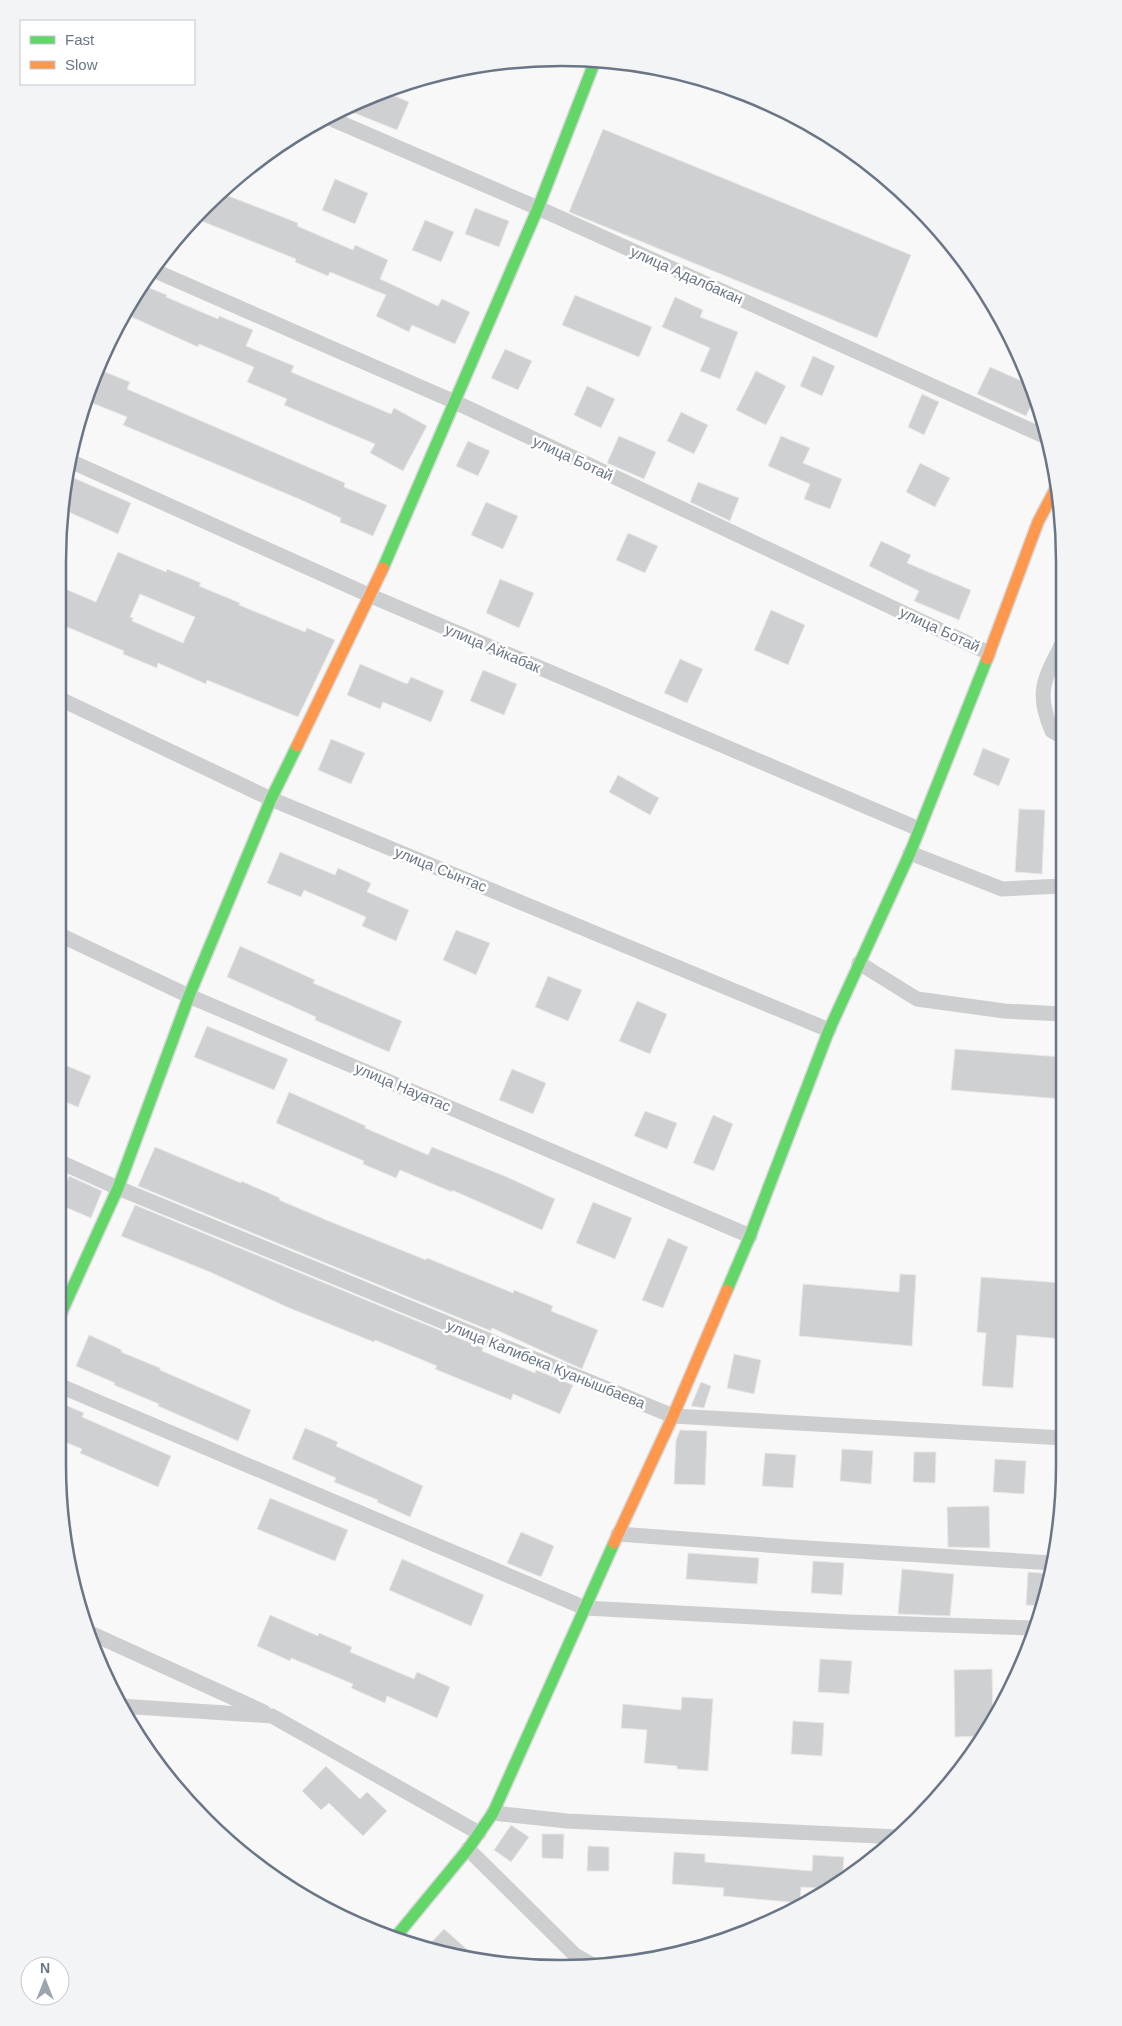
<svg xmlns="http://www.w3.org/2000/svg" width="1122" height="2026" font-family="Helvetica,sans-serif">
<rect width="100%" height="100%" fill="#f8f8f8"/>
<path fill="#cfd0d2" stroke="#e8e8e8" fill-rule="evenodd" d="M385,92L409,102L397,130L342,108Z
M603,129L911,255L877,338L569,212Z
M335,179L368,193L355,224L322,210Z
M221,193L298,223L297,226L353,250L355,245L388,260L380,279L438,306L442,299L470,312L455,344L412,325L409,332L376,316L386,295L330,272L328,276L295,262L296,259L194,218Z
M475,208L509,221L499,247L465,234Z
M425,220L454,232L441,262L412,250Z
M142,285L167,295L166,297L218,319L219,316L253,330L246,346L294,366L291,372L391,414L394,408L427,426L403,471L370,453L375,444L284,405L287,399L247,382L254,367L199,344L198,347L123,313Z
M575,295L652,327L639,357L562,325Z
M675,297L703,310L700,317L738,332L720,379L700,371L710,348L662,327Z
M505,349L532,361L518,390L491,378Z
M813,356L835,366L822,396L800,386Z
M990,367L1031,385L1036,395L1026,416L977,394Z
M100,370L130,382L127,389L345,483L344,487L387,505L373,536L340,522L341,518L299,499L123,425L127,417L87,401Z
M756,371L786,386L766,425L736,410Z
M587,386L615,399L601,428L574,415Z
M922,394L939,402L924,435L908,427Z
M681,412L708,425L694,454L667,441Z
M619,436L656,452L644,479L607,463Z
M781,436L810,448L803,463L842,479L830,509L804,499L810,484L768,466Z
M468,441L490,451L478,476L456,466Z
M920,463L950,478L935,507L906,492Z
M67,475L131,503L118,534L62,509Z
M698,482L739,498L730,521L690,502Z
M486,502L518,516L503,549L471,535Z
M628,533L658,546L645,573L616,560Z
M881,541L911,555L907,563L971,590L959,620L914,601L919,591L869,566Z
M118,552L166,572L167,569L201,583L199,586L240,603L239,605L305,632L307,628L335,640L298,717L207,680L206,684L158,663L157,668L123,654L124,651L58,623V586L96,602ZM140,594L195,617L183,643L132,621L133,618L130,617Z
M500,579L534,593L519,628L486,613Z
M771,610L805,625L788,665L754,650Z
M680,659L703,669L687,703L664,693Z
M360,664L407,684L411,677L444,691L431,722L383,702L380,709L347,695Z
M483,670L517,684L504,715L470,701Z
M331,739L365,753L351,784L318,770Z
M983,748L1010,759L999,786L973,775Z
M618,775L659,798L650,815L609,792Z
M1019,809L1045,810L1042,874L1015,872Z
M280,852L335,875L338,868L371,883L367,892L409,910L396,941L362,926L366,917L304,890L301,897L267,883Z
M456,930L490,943L476,975L443,960Z
M240,946L315,980L313,983L402,1021L389,1052L315,1020L316,1017L227,977Z
M548,976L582,990L568,1021L535,1007Z
M637,1001L667,1014L650,1054L619,1041Z
M207,1026L288,1059L274,1090L194,1057Z
M955,1049L1062,1057V1099L951,1090Z
M58,1062L91,1076L78,1107L58,1099Z
M512,1069L546,1083L533,1114L499,1100Z
M289,1092L366,1126L365,1128L428,1155L432,1147L507,1177L555,1199L542,1230L452,1190V1192L400,1170L396,1178L363,1164L364,1161L276,1123Z
M645,1111L677,1123L667,1149L634,1136Z
M713,1115L733,1124L714,1171L693,1163Z
M155,1147L241,1183V1181L280,1198L279,1200L331,1222L426,1260L427,1258L513,1293L514,1290L553,1306L551,1311L598,1330L582,1369L492,1328L491,1331L138,1186Z
M69,1176L102,1191L91,1218L58,1204Z
M593,1202L632,1218L615,1259L576,1243Z
M135,1205L483,1348L482,1351L535,1373L536,1370L573,1385L560,1414L513,1394L511,1400L469,1383L435,1369L437,1366L375,1340L374,1342L287,1307L210,1272L121,1236Z
M668,1238L688,1247L663,1308L642,1300Z
M900,1274L916,1275L912,1346L799,1336L803,1284L899,1292Z
M981,1277L1063,1283V1339L1017,1335L1013,1388L982,1386L986,1333L977,1332Z
M89,1335L122,1350L121,1352L160,1368V1370L251,1410L238,1441L158,1406L159,1404L114,1385L115,1383L76,1366Z
M734,1354L761,1360L754,1394L727,1388Z
M701,1382L711,1386L704,1408L691,1406Z
M58,1402L84,1413L82,1417L171,1456L158,1487L80,1453L82,1449L58,1439Z
M305,1428L338,1442L336,1446L423,1486L410,1517L377,1502L378,1500L334,1482L336,1478L292,1459Z
M680,1430L707,1431L705,1485L674,1484L676,1440Z
M842,1449L873,1451L871,1484L840,1481Z
M914,1452H936L935,1483L913,1482Z
M765,1453L796,1455L793,1488L762,1486Z
M995,1459L1026,1461L1024,1494L993,1492Z
M270,1498L348,1530L335,1561L257,1529Z
M989,1506L990,1548L948,1547L947,1507Z
M521,1532L554,1546L541,1577L507,1563Z
M688,1553L759,1558L757,1584L686,1579Z
M402,1559L484,1595L471,1626L389,1590Z
M813,1561L844,1563L842,1595L811,1593Z
M902,1569L954,1574L950,1616L898,1614Z
M1028,1572L1051,1574L1047,1596L1043,1606L1026,1605Z
M270,1615L318,1636L319,1633L352,1647L350,1652L414,1679L417,1672L450,1687L437,1718L387,1696L385,1703L351,1688L353,1684L291,1658L290,1661L257,1646Z
M820,1659L852,1661L849,1694L818,1692Z
M992,1669L993,1723L984,1736L955,1737L954,1670Z
M682,1697L713,1699L708,1771L677,1769V1766L644,1763L647,1730L621,1728L623,1704L681,1710Z
M793,1721L824,1723L822,1756L791,1754Z
M326,1766L360,1799L367,1792L387,1811L363,1836L329,1803L321,1810L302,1791Z
M511,1825L529,1837L511,1862L494,1850Z
M542,1834H564L563,1859L542,1858Z
M588,1846L609,1847V1871H587Z
M674,1852L705,1854V1862L812,1871L813,1855L844,1857L842,1882L831,1889L801,1887L800,1903L723,1896L724,1888L672,1884Z
M444,1929L478,1959L425,1949Z"/>
<g fill="none" stroke-linecap="round" stroke-linejoin="round">
<g stroke="#d5d6d7" stroke-width="14">
<path id="fast" d="M383,568L538,208L595,61
M727,1290L750,1236L829,1030L910,853L987,659
M58,1320L118,1188L189,996L271,799L297,746
M394,1939L468,1849L493,1813L614,1543"/>
</g>
<g stroke="#d5d6d7" stroke-width="14">
<path id="slow" d="M987,659L1038,522L1058,484
M297,746L383,568
M614,1543L673,1416L727,1290"/>
</g>
<path stroke="#cdcecf" stroke-width="15" d="M327,117L538,208L1046,437
M153,270L455,402L989,653
M70,461L371,596L919,829
M1061,646C1043,681 1036,694 1052,731L1061,736
M58,698L271,799L829,1030
M910,853L1002,889L1061,886
M58,934L189,996L750,1236
M859,963L917,999L1004,1011L1062,1014
M58,1161L118,1188L673,1416L1063,1438
M58,1385L585,1608L849,1622L1034,1628
M618,1534L807,1548L1053,1563
M86,1631L264,1712
M120,1706L272,1716L479,1833
M493,1813L567,1821L899,1837
M468,1849L575,1955L596,1967"/>
<use href="#fast" stroke="#63d668" stroke-width="11"/>
<use href="#slow" stroke="#ff974d" stroke-width="11"/>
</g>
<g text-anchor="middle" dominant-baseline="central" stroke-width="5" stroke-linejoin="round" paint-order="stroke">
<g font-size="15" fill="#6a7686" stroke="#fff">
<text transform="translate(687 275) rotate(24)">улица Адалбакан</text>
<text transform="translate(573 458) rotate(25)">улица Ботай</text>
<text transform="translate(940 629) rotate(25)">улица Ботай</text>
<text transform="translate(493 648) rotate(23)">улица Айкабак</text>
<text transform="translate(441 869) rotate(22)">улица Сынтас</text>
<text transform="translate(403 1087) rotate(23)">улица Науатас</text>
<text transform="translate(546 1364) rotate(22)">улица Калибека Куанышбаева</text>
</g>
</g>
<path d="M0 0H1122V2026H0ZM561 66H561A495 495 0 0 1 1056 561V1465A495 495 0 0 1 561 1960H561A495 495 0 0 1 66 1465V561A495 495 0 0 1 561 66Z" fill="#f3f4f5" fill-rule="evenodd"/>
<path fill="none" stroke="#6a7686" stroke-width="2.5" d="M561 66H561A495 495 0 0 1 1056 561V1465A495 495 0 0 1 561 1960H561A495 495 0 0 1 66 1465V561A495 495 0 0 1 561 66Z"/>
<rect x="20" y="20" width="175" height="65" fill="#ffffff" stroke="#c3c8cf"/>
<rect x="30" y="36" width="25" height="8" fill="#63d668" stroke="#c3c8cf"/>
<text x="65" y="45" font-size="15" fill="#6a7686">Fast</text>
<rect x="30" y="61" width="25" height="8" fill="#ff974d" stroke="#c3c8cf"/>
<text x="65" y="70" font-size="15" fill="#6a7686">Slow</text>
<g transform="translate(45 1981)"><circle r="24" fill="#ffffff" stroke="#c3c8cf"/>
<path d="M0-4L9 19L0 12L-9 19Z" fill="#9ca4ae"/>
<text y="-8" font-size="14" font-weight="bold" text-anchor="middle" fill="#6a7686">N</text>
</g>
</svg>
